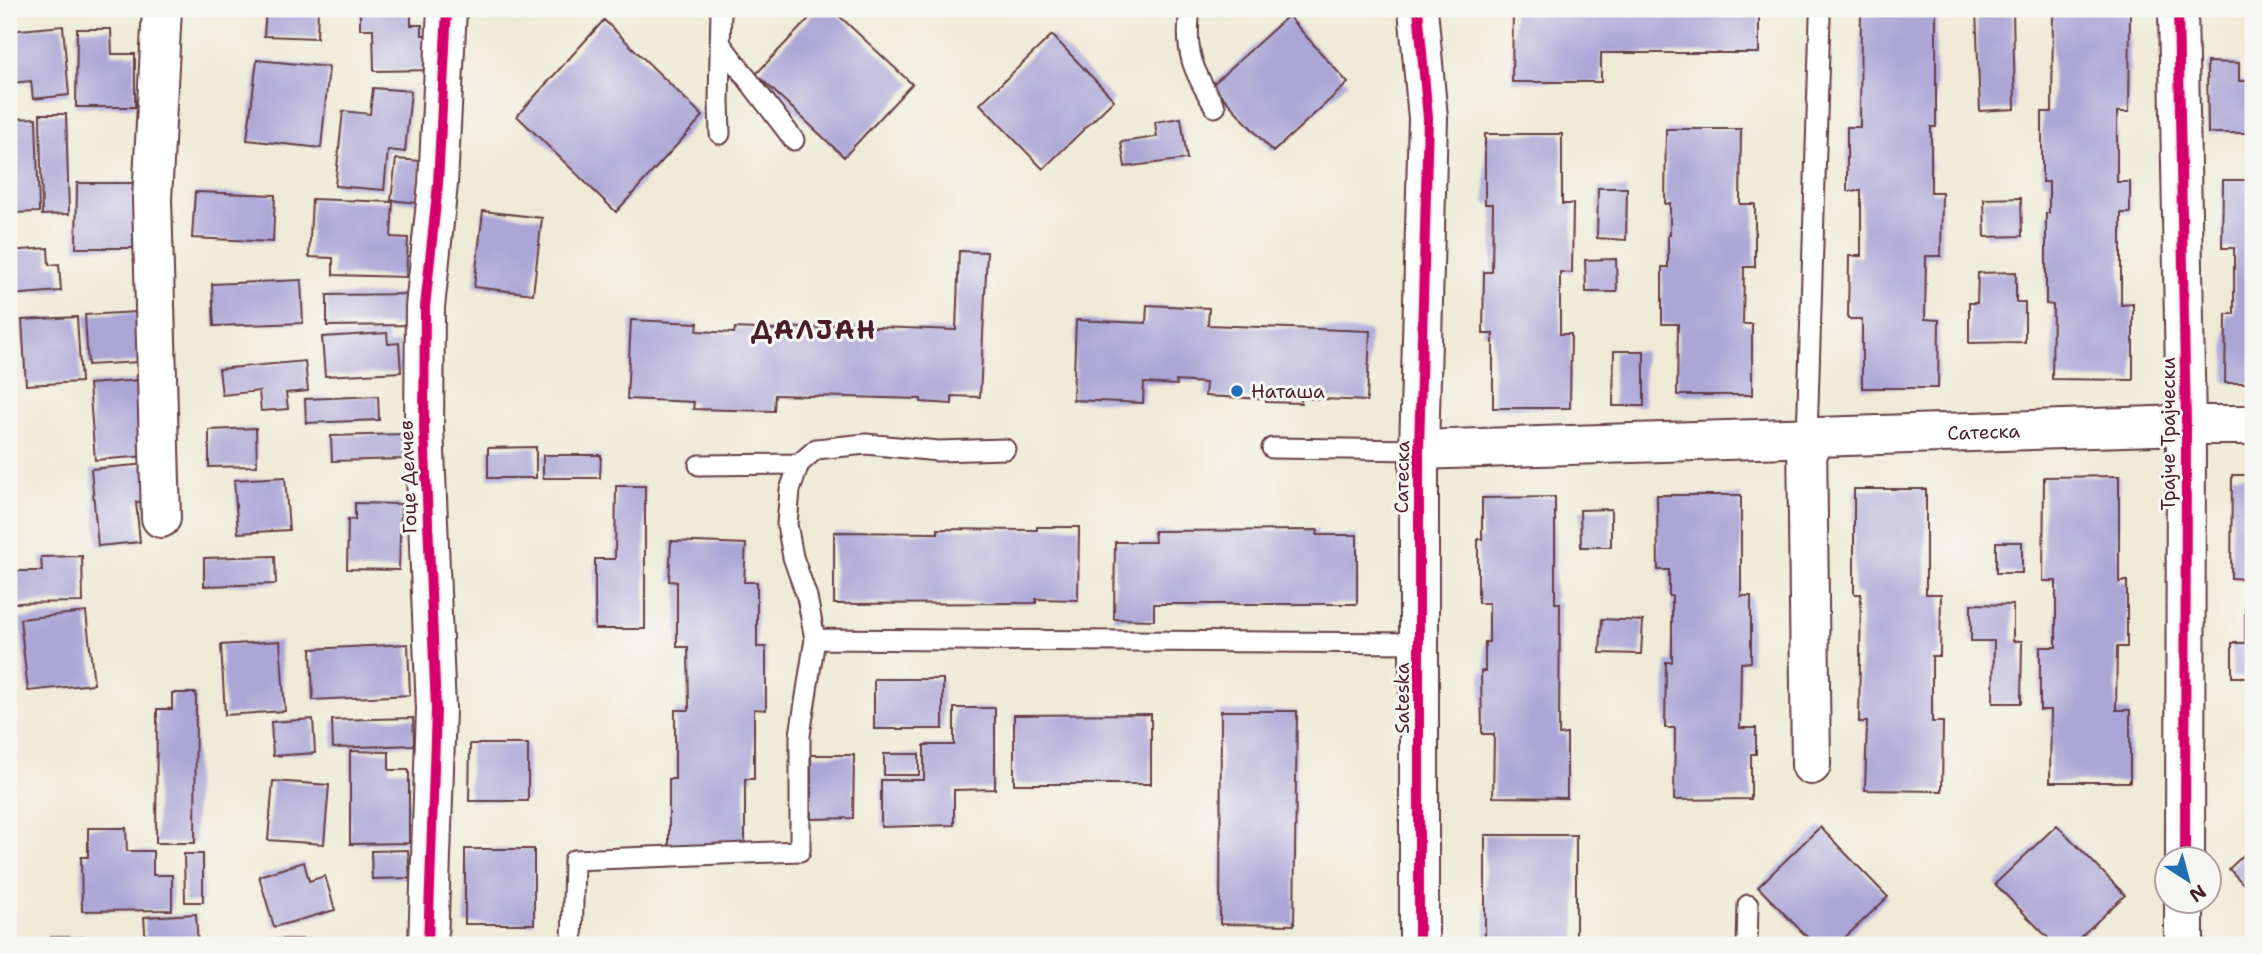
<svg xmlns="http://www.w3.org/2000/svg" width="2262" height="954" font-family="'Shantell Sans',sans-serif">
<rect width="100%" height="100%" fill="#f6f6f2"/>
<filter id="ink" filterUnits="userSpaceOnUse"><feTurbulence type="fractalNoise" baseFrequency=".0143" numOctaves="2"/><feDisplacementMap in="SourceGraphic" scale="14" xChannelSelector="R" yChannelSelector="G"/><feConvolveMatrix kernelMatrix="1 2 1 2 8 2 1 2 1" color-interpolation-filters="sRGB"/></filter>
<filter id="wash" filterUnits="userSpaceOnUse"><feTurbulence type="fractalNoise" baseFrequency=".00686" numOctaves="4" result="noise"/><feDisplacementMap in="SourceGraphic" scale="28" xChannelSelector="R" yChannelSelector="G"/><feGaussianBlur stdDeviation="1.57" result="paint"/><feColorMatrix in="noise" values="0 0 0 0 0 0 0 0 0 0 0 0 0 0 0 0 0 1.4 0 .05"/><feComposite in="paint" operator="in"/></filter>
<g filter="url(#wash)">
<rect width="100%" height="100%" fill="#efead5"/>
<g id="blocks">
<path fill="#aca6d6" d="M266,9H318L317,38L264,36Z
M360,9H411V25H422V35H435L436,70L374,71L373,29H360Z
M818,9H832L912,84L844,157L756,74Z
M1601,9H1759V53H1601V82H1512L1513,12H1601Z
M1861,9H1936V127H1931V192H1942L1941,256H1926L1925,319L1939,320L1938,388H1862V319H1848L1849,256H1861V191H1847V127H1860Z
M1976,9H2013L2015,109L1980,111Z
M2053,9H2130L2129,112H2117V182H2130V213H2121V305L2133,304V380L2052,379L2053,305L2046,304V213H2049V182H2042V112H2052Z
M1288,16L1348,83L1273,152L1212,85Z
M604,20L703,116L616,212L517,116Z
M63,26L69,95L33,99L31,81L12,83L9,31Z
M77,29H111L112,54H135V107H76Z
M1052,35L1114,100L1043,169L980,104Z
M257,60L329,67L321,148L247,140Z
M2207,62L2239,63V81H2249L2248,133H2208Z
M373,88L411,91L405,152L388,150L384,190L335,186L343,111L370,114Z
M40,114H66L69,214L42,215Z
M36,118L39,212L9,213V119Z
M1181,118L1187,159L1125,167L1121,142L1157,137L1155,122Z
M1666,129H1741L1740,204H1755V267H1744L1743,324H1752V395H1677L1678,324H1662V267H1668V235H1670V203L1665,204Z
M1485,134H1562V204H1573L1572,273L1560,272V334H1571L1570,408H1493V334H1483L1484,272H1492L1493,204H1485Z
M396,159L421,161L417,203L391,200Z
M2223,180H2253V383H2225L2226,314H2234V248H2222Z
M77,183H135L133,248H76Z
M1598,188H1627L1626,240L1597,238Z
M195,192L275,195L273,242L192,238Z
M2021,198L2022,236L1985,237L1984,199Z
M312,199L393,202L391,237L408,238L406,277L333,275V258L309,257Z
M483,211L542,218L533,294L474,287Z
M48,248L49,265L59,264L61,291L9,295V251Z
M959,251L987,252L980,397L952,396V404L921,402V399L775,395L774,411L693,409L694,402L627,399L631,320L698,323L697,331L734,333L735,328L778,330V327L825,329V325L956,330Z
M1616,259L1617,292H1586L1585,260Z
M2016,272V302H2025V342L1969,343V303H1977L1978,273Z
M301,280L303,323L214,326L212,284Z
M413,294V325L327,326V295Z
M1147,305L1209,308L1208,325L1370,331L1367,401L1301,398V403L1266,402V399L1205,396L1206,383L1176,381L1177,385L1144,383L1143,403L1073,400L1076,320L1146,323Z
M136,312L139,362L88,365L85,315Z
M77,317L81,382L26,385L22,320Z
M387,333L388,344L399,343L401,372L325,376L322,337Z
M1614,351H1644V406H1613Z
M305,361L308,391L286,393L288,409L261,411L259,391L222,395L219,369Z
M141,380L147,456L95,460L89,384Z
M378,396L379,420L306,423L305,399Z
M256,428L257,466L209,467V430Z
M403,434V459L332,461L331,436Z
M536,447V478H488V448Z
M543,455H601L600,478H543Z
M147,464L150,501L136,502L140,542L98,546L91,469Z
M2232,475H2253V677H2232V643H2245V579L2231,578Z
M2119,476V582L2127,581V647H2117L2116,710H2130V782H2050L2051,710H2040V647H2056V581H2043L2044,477Z
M285,477L289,530L238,533L234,480Z
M616,486H645V629H595V559H615Z
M1854,489H1926V594H1941L1940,656H1932V722H1943L1942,791L1865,790L1867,722H1859L1861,594H1854Z
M1657,495H1741V596H1751V662L1741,663L1740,728H1756V754H1751V799L1674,800L1675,728H1665L1666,662H1672V596H1669V570H1658Z
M1555,497V603H1560L1559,735L1567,734V798L1493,797L1494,734H1482L1481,671H1485V642H1489V603H1478V539H1482V498Z
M355,503L401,504L399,570L347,569L348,519L355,520Z
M1611,509V547H1581L1580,510Z
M1037,527H1079L1078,600L1036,599V603L834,604V532L938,533V529L1037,530Z
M1318,530L1317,535H1357V604H1154V620L1114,619L1115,542H1155L1154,531Z
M671,541L746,544L744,582H757V647H766V710L754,709V779H745V847H669V779H675V710H689L688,647H677V582L669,581Z
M1996,542H2022V573H1996Z
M82,556L83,602L13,603L12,571H42L41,557Z
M275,556L276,584L204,586V558Z
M1971,604L2013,605V641H2022L2021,703H1993L1994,641H1971Z
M86,612L94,684L28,691L20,619Z
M1602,619L1643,621L1641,654L1600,653Z
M280,641L285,711L225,715L221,645Z
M408,644L410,695L313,700L311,649Z
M874,679H943V729H874Z
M172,693H196L195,843H156L157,709H172Z
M954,708H995V789L954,790V825L881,827V780H924V745H954Z
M1221,711H1297L1294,925L1220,924Z
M1151,714V784H1014V715Z
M413,718L414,745L333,748L332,720Z
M313,719L315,753L273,756L271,722Z
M470,744H528V801H469Z
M350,751L389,752V770H409V843L350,844Z
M884,754H919V775H884Z
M811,755H854L853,818L811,819Z
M273,781L329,785L324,844L268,840Z
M2057,825L2125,895L2072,945H2055L1995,884Z
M1820,827L1888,897L1837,945H1815L1758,887Z
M88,828H126L127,851H153V875H172V910L82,911L81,857H88Z
M1485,835H1576V945H1485Z
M2253,846V894L2229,869Z
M465,849H534V924H465Z
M408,850L410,878L372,879L371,851Z
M184,854H203V902H185Z
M304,862L309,881L325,876L335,910L274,927L259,876Z
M196,914L198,945H146L144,917Z
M51,937H87V945H51Z
M271,939H321V945H271Z"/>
</g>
</g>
<g filter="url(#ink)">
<use href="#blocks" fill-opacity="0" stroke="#633d44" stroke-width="2"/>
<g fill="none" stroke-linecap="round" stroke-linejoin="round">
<g stroke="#633d44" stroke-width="23">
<path id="lane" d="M1190,9C1184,52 1193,71 1215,107
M720,43L794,140
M720,134L719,101L721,9
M1807,438L1820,18
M1272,448L1419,450
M799,464L790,490L787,524L793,557L807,597L815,639
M699,465L799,464L816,449L866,444L938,451L1005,449
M572,945L574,860L800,851V735L815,639L1418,643
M1747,945L1748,905"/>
</g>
<g stroke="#633d44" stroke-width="42">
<g id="street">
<path d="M1418,9L1428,118L1419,450V945"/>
<path d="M2178,9L2186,425L2185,860"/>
<path d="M1807,438L1811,765"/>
<path id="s1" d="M1419,450L2186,425H2253"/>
<path d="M161,518L152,199L162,9"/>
<path d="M428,945L436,709L424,428L425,307L438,184L447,9"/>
<path d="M2184,945V902"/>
</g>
</g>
<use href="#lane" stroke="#fff" stroke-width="19"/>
<use href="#street" stroke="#fff" stroke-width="38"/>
<g stroke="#f6f6f2" stroke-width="15">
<path id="cycleway" d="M1418,9L1428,118L1419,450V945
M2178,9L2186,425L2185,860
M428,945L436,709L424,428L425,307L438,184L447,9"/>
</g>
<use href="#cycleway" stroke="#d6006c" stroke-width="10"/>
</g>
</g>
<circle fill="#1f6fb2" stroke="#f6f6f2" stroke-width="2.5" cx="1237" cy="391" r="7"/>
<g text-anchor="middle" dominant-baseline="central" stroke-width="6" stroke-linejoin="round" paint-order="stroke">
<g font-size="19" fill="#4a1f2b" stroke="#f6f6f2" text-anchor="start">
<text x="1251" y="391">Наташа</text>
</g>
<g font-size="19" fill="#4a1f2b" stroke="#f6f6f2">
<text stroke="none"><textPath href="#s1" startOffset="565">Сатеска</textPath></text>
<text transform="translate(2168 434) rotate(-90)">Трајче Трајчески</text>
<text transform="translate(408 477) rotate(-92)">Гоце Делчев</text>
<text transform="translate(1402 477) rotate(-89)">Сатеска</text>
<text transform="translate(1402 698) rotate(-90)">Sateska</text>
</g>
<g font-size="26" font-weight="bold" letter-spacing="2" fill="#4a1f2b" stroke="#f6f6f2">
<text x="814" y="329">ДАЛЈАН</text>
</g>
</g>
<rect width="2262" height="954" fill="none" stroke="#f6f6f2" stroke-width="35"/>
<g transform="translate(2188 880) rotate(144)"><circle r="33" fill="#f6f6f2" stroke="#b1a0a2" stroke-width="2"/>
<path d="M0-5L12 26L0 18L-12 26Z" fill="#1f6fb2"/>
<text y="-10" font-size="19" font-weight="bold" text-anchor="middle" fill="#4a1f2b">N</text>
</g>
</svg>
